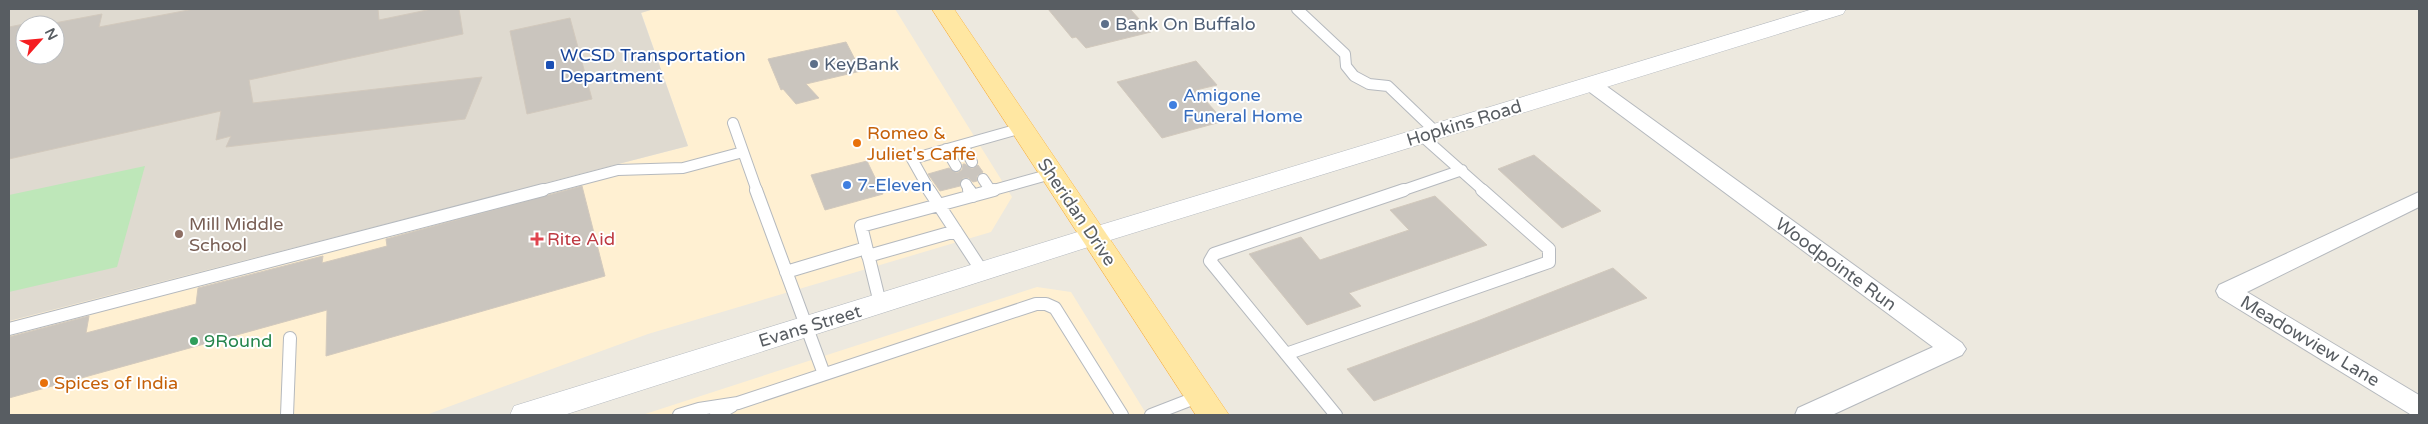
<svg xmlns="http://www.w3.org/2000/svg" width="2428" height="424" font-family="'Varela Round',sans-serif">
<rect width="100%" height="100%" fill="#ede9df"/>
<path fill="#fff0d2" d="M654,9H895L1012,197L991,232L648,334L426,415H9V321L688,146L641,12Z
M1037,287L1071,292L1147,415H642Z"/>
<path fill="#dfdad0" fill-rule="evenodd" d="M9,9H654L641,13L688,146L9,321ZM25,25H55V55H25Z"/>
<path fill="#bee7b9" d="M145,166L117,267L9,292V195Z"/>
<path fill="#cac5be" stroke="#d2c9bd" d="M194,9H378L379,20L432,9H459L463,34L249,80L253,103L482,77L465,119L226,147L231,136L216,140L221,111L9,159V27L34,22V25H25V55H55V25H44L102,14L99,27Z
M1048,9H1130L1151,32L1086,48L1076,37L1072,38Z
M570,18L592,99L527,114L510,31Z
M846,42L861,71L806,84L819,98L796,104L783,89L781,90L768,59Z
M1196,61L1217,85L1196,90L1224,121L1162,138L1117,82Z
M1534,155L1601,211L1562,228L1498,169Z
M867,161L883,194L825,210L811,175Z
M963,164H965L972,169L978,165L983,172L977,176V181L973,182L969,178H963L960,186L940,191L928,174L949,168L957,173L962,170Z
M582,186L605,276L326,356L327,310L9,398V337L89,316L86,333L196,304L198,288L323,256L322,263L387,246L386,239Z
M1435,196L1487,245L1349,293L1361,306L1307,325L1249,254L1301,237L1320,260L1409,230L1390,210Z
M1613,268L1647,298L1374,401L1347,369L1475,322Z"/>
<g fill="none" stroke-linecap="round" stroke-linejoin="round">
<g stroke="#b5b9be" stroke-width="12">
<path id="lane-far1" d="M1297,9L1345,54L1346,66L1354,76L1369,84L1388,86L1436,132
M733,123L757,191
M1422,136L1484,191
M963,145L972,162
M946,149L956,166
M983,179L991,191
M966,184L970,191
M538,191L618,170L683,168L743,152
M930,191L912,159L1022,128
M990,191L1051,174
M1401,191L1462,170"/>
</g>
<g stroke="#b5b9be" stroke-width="14">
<path id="lane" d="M756,190L824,374
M929,190L982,271
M969,190L973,196
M868,256L956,231
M786,272L866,248
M880,303L861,226L994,190
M9,329L543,190
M1286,354L1549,262V249L1482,190
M287,415L290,338
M679,415L699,409L738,403L1036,304H1046L1055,308L1122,415
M716,415L732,406
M1151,415L1200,396
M1336,415L1210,261L1214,254L1404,190"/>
</g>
<g stroke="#b5b9be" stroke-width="2">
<path id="street" d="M1591,78L1598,80L1962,343L1966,349L1962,355L1832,415H1795L1798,408L1933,347L1584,88L1581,84L1584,80Z
M2419,192V207L2247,292L2419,395V415L2410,414L2219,297L2216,291L2219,285Z"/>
</g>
<g stroke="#b5bac0" stroke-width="1">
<path id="secondary" d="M1813,9H1846L1843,14L1104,242L564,415H510L514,406L1084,230Z"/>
</g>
<g stroke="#fbb84a" stroke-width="1">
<path id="primary" d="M932,9H954L1229,415H1196Z"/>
</g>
<use href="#lane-far1" stroke="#fff" stroke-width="10"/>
<use href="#lane" stroke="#fff" stroke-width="12"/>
<use href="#street" fill="#fff" fill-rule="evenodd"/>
<use href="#secondary" fill="#fff" fill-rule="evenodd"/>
<use href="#primary" fill="#ffe7a2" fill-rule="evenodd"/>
</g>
<g fill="#5c6f8a" stroke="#fff" stroke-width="2">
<circle cx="1105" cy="24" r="5"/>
<circle cx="814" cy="64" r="5"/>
</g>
<rect fill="#1a4fb4" stroke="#fff" stroke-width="2" x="545" y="60" width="10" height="10" rx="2.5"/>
<g fill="#3f7fe0" stroke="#fff" stroke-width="2">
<circle cx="1173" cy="105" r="5"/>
<circle cx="847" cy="185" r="5"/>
</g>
<g fill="#e8710a" stroke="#fff" stroke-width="2">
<circle cx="857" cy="143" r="5"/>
<circle cx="44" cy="383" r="5"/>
</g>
<circle fill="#8d6e63" stroke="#fff" stroke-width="2" cx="179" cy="234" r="5"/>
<path fill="#e0444e" stroke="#fff" stroke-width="2" d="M534.5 231.5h5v5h5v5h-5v5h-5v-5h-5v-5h5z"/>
<circle fill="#2e9e5b" stroke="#fff" stroke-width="2" cx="194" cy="341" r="5"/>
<g text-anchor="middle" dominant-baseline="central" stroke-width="4" stroke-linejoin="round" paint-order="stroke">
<g font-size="18" fill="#4e5e75" stroke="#fff" text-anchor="start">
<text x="1115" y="24">Bank On Buffalo</text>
<text x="824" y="64">KeyBank</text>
</g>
<g font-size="18" fill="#164399" stroke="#fff" text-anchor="start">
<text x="560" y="55">WCSD Transportation<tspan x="560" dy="21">Department</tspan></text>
</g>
<g font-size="18" fill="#366cbe" stroke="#fff" text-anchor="start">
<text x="1183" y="95">Amigone<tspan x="1183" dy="21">Funeral Home</tspan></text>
<text x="857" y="185">7-Eleven</text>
</g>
<g font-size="18" fill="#585d62" stroke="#fff">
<text transform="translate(1464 123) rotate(-17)">Hopkins Road</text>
<text transform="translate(1077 212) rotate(56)">Sheridan Drive</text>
<text transform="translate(1836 264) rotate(36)">Woodpointe Run</text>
<text transform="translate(810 326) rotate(-17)">Evans Street</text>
<text transform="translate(2310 341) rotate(31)">Meadowview Lane</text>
</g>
<g font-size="18" fill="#c56008" stroke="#fff" text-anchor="start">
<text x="867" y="133">Romeo &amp;<tspan x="867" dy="21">Juliet's Caffe</tspan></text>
<text x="54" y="383">Spices of India</text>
</g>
<g font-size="18" fill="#785e54" stroke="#fff" text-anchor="start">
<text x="189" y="224">Mill Middle<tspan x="189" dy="21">School</tspan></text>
</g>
<g font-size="18" fill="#be3a42" stroke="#fff" text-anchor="start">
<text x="547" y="239">Rite Aid</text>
</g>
<g font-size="18" fill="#27864d" stroke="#fff" text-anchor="start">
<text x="204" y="341">9Round</text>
</g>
</g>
<rect width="2428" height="424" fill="none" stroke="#585d62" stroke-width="20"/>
<g transform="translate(40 40) rotate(63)"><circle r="24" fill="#ffffff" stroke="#bcbec0"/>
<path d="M0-4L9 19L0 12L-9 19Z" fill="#f51d21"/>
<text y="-8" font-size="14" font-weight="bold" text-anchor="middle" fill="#585d62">N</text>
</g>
</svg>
